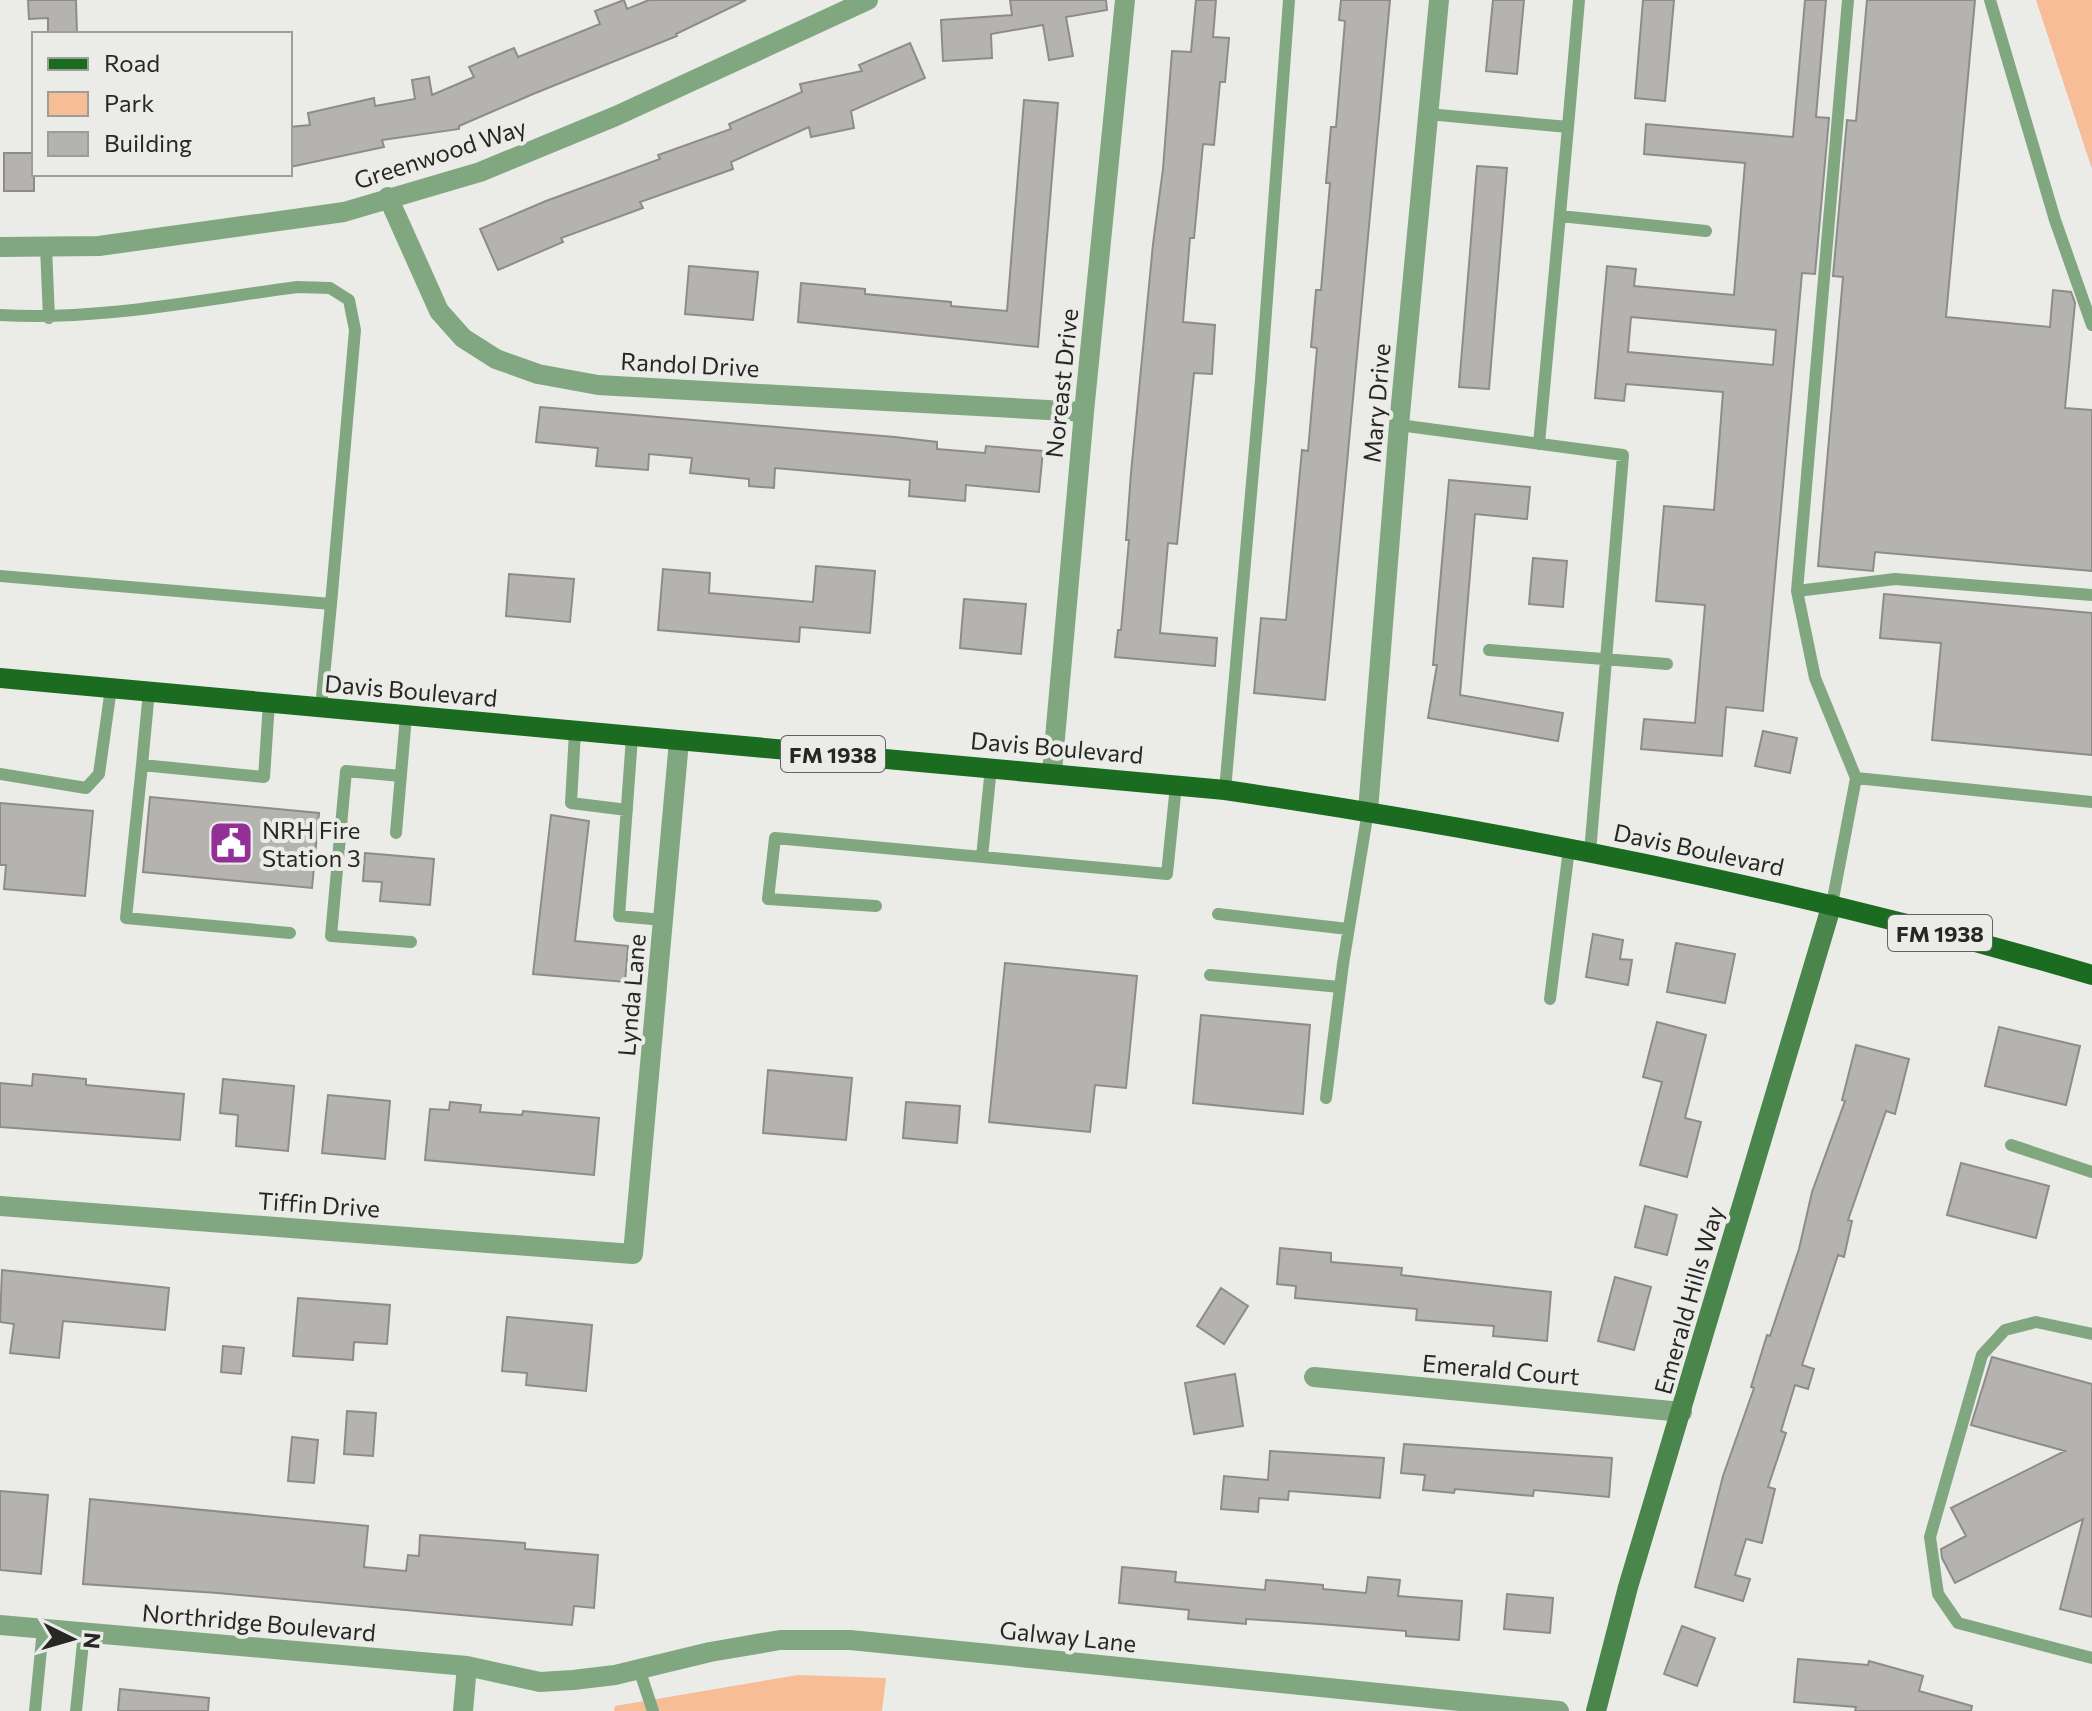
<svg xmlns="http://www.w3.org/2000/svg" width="2092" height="1711" font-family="Commissioner,sans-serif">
<rect width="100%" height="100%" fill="#ebece8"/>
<path fill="#f7bd97" d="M2036,0H2092V169Z
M798,1675L886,1678L882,1711H614L615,1706Z"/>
<path fill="#b5b3af" stroke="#8e8c89" stroke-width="2" fill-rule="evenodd" d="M28,0H76L77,34H48V18L29,19Z
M624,0L627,9L649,0H746L676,34L677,36L533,94L459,126V129L382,140L384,147L290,167V127L310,125L308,113L374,98L375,106L415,99L412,80L429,77L432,95L474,77L469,67L514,48L518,57L600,24L595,11Z
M1010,0H1106L1107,10L1066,17L1073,56L1049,60L1043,25L991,34L992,58L943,61L941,20L1012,15Z
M1196,0H1216L1213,37L1229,38L1225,82H1220L1214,145L1203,144L1194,238H1190L1183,322L1215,325L1212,374L1194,373L1177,544L1168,543L1160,633L1217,638L1215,666L1115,657L1118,630H1121L1129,540H1126L1131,473L1153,244L1163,169L1172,51L1191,52Z
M1341,0H1390L1325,700L1254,693L1261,618L1286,620L1302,450L1308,451L1317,348L1311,347L1316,290H1321L1330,183H1326L1331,127H1336L1345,21L1339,20Z
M1493,0H1524L1517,74L1486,71Z
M1643,0H1674L1665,101L1635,98Z
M1805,0H1826L1816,117L1829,118L1815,274L1802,273L1763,711L1726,707L1722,756L1641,749L1644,719L1695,723L1705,605L1656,601L1664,506L1714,510L1723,392L1626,384L1624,401L1595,398L1607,266L1636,269L1634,286L1734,295L1745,163L1644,154L1646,124L1793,137ZM1631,317L1776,330L1773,365L1628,352Z
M1867,0H1975L1946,317L2050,327L2053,290L2071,292L2075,303L2065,408L2092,410V571L1875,552L1873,571L1818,566L1843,277L1833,276L1847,120L1856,121Z
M910,43L925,78L851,111L854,128L811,137L809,127L731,162L733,169L640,202L643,208L561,238L563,242L498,270L480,229L546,201L660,159L658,155L731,129L729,124L802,92L800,84L862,71L859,65Z
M1024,100L1058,103L1038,347L798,322L801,283L865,289V294L951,302V306L1007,311Z
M4,153H34V191H4Z
M1477,166L1507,168L1489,389L1459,387Z
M689,266L758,272L753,320L685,314Z
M540,407L895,437L937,442V449L985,453L986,446L1043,451L1039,492L966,485L965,501L909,496L910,480L775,468L774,488L749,486V479L690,473L692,458L649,454L648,470L596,466L598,448L536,442Z
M1449,480L1530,487L1527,519L1475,514L1460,695L1563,713L1558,741L1428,718L1437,665H1433Z
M1533,558L1567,561L1563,607L1529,604Z
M816,566L875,571L870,633L800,627L799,642L658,630L663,569L710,573L709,593L813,602Z
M509,574L574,579L570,622L506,616Z
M1884,594L2092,613V755L1932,740L1941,643L1880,638Z
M964,599L1026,604L1021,654L960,648Z
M1763,731L1797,738L1790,773L1755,766Z
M150,797L319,813L312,888L143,872Z
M0,803L93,811L85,896L4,889L6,865H0Z
M551,815L589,821L575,941L628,946L625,982L533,974Z
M365,853L434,859L430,905L380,901L382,882L363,881Z
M1593,934L1623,940L1620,959L1632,960L1628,985L1586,977Z
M1676,943L1735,954L1725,1003L1667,992Z
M1005,963L1137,976L1126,1088L1095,1085L1090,1132L989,1122Z
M1201,1015L1310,1025L1303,1114L1193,1103Z
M1657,1022L1706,1035L1685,1118L1701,1122L1687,1177L1640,1165L1662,1082L1643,1077Z
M1999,1027L2080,1046L2066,1105L1985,1086Z
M1856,1045L1909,1059L1895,1114L1886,1111L1848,1220L1852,1221L1844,1257L1838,1255L1802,1365L1814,1369L1808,1389L1795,1385L1781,1431L1786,1433L1768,1487L1775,1489L1762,1543L1746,1539L1735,1575L1750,1579L1743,1601L1695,1587L1723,1476L1754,1388L1751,1387L1767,1335L1770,1336L1799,1249L1812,1192L1845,1101L1842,1100Z
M768,1070L852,1078L846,1140L763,1133Z
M33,1074L86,1079V1085L184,1094L180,1140L0,1127V1083L32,1086Z
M223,1079L294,1086L288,1151L236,1146L238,1115L220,1113Z
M328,1095L390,1101L385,1159L322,1153Z
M450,1102L481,1105L480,1112L522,1115L523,1111L599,1118L594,1175L425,1160L430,1109L449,1110Z
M906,1102L960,1106L957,1143L903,1138Z
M1961,1163L2049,1186L2036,1238L1947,1215Z
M1645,1206L1677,1215L1667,1255L1635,1247Z
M1280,1248L1331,1253V1262L1402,1268L1401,1275L1551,1292L1547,1341L1493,1336L1494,1326L1416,1320L1417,1309L1295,1298L1296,1286L1277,1284Z
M2,1270L169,1288L165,1330L63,1321L59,1358L10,1353L14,1324L0,1322Z
M1615,1277L1651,1287L1634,1350L1598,1341Z
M1221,1288L1248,1306L1224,1344L1197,1326Z
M298,1298L390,1305L387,1344L354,1342L353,1360L293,1356Z
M507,1317L592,1325L586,1391L526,1385L527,1373L502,1371Z
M223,1346L244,1348L241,1374L221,1372Z
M1992,1357L2092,1384V1617L2060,1609L2083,1519L1955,1583L1942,1558L1941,1549L1966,1536L1951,1508L2065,1451L1971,1425Z
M1235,1374L1243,1426L1194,1434L1185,1383Z
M347,1411L376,1413L373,1456L344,1454Z
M292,1437L318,1440L314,1483L288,1481Z
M1404,1444L1612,1458L1609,1497L1534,1490L1533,1496L1455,1489L1454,1493L1423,1490L1425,1475L1401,1473Z
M1270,1451L1384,1458L1380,1498L1289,1491L1288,1500L1259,1498L1258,1512L1221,1509L1224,1476L1268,1480Z
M0,1491L48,1495L41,1574L0,1570Z
M90,1499L368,1526L364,1567L406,1571L408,1555L419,1556L420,1535L525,1543V1549L598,1555L594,1608L574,1606L572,1625L218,1593L83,1584Z
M1122,1567L1176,1572L1175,1582L1265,1590L1266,1580L1323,1585V1589L1366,1593L1368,1577L1400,1580L1398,1596L1462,1601L1459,1640L1406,1636V1631L1320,1624L1246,1619V1624L1188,1619L1189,1610L1119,1603Z
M1507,1594L1553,1598L1550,1633L1504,1629Z
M1682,1626L1715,1638L1697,1686L1664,1674Z
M1798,1659L1868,1665L1869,1661L1923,1676L1919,1691L1972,1706L1971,1711H1855L1856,1707L1794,1702Z
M120,1689L209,1698L208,1711H118Z"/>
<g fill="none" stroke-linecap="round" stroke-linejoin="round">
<path stroke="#81a780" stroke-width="12" d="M1990,0L2055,220L2092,325
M1428,114L1568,127L1539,444
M1568,127L1579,0
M1560,216L1706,231
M46,247L49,318
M0,315C99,321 199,300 297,287L330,288L349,300L355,330L331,604
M1399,425L1623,455L1590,853
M0,576L331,604L321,708
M1797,591L1895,579L2092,595
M1489,650L1667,664
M269,703L264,777L142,765L126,918L290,933
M575,732L571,803L627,810
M632,737L619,916L663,920
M142,765L149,691
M0,774L86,788L99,774L111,688
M401,776L346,771L331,936L411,942
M1856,778L2092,802
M1225,790L1261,380L1289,0
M396,833L406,716
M982,857L991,767
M1832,904L1856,778L1815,678L1797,591L1848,0
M876,906L768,899L775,838L1167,874L1176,785
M1218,914L1348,929
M1210,975L1340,987
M1550,999L1569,849
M1326,1098L1343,964L1368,811
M2011,1145L2092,1172
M2092,1334L2036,1322L2005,1330L1982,1355L1930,1537L1938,1594L1958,1623L2092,1658
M639,1669L653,1711
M35,1711L43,1629
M76,1711L84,1633"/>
<path stroke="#81a780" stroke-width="20" d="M388,197L439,311L463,338L496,359L538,374L598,385L1084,412
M0,247L99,246L344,212L480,172L616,116L868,0
M1052,772L1084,412L1125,0
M1368,811L1399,425L1439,0
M0,1206L633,1254L679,741
M1314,1377L1682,1412
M0,1625L467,1666L540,1682L573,1680L615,1675L710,1652L780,1640H850L1559,1711
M463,1711L467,1666"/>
<path stroke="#4a854b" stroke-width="20" d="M1596,1711L1628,1587L1832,904"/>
<path stroke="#1b6c21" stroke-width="20" d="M0,678L1225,790C1518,833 1808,891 2092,975"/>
</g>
<defs>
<g id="civic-square" transform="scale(2.3)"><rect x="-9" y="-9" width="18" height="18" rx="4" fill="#923098" stroke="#ebece8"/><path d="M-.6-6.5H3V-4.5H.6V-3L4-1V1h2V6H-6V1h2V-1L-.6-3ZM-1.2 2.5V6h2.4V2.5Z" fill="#fff"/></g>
</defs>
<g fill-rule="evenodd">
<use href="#civic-square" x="231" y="843"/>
</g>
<g text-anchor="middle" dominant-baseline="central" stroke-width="8" stroke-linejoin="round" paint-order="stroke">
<g fill="#ebece8" stroke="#626260" stroke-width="2">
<rect x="781" y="736" width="104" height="36" rx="6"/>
<rect x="1888" y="915" width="104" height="36" rx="6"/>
</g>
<g font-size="22" font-weight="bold" fill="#272725">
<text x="833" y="754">FM 1938</text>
<text x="1940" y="933">FM 1938</text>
</g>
<g font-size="24" fill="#272725" stroke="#ebece8">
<text transform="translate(440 153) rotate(-18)">Greenwood Way</text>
<text transform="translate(690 364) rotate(3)">Randol Drive</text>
<text transform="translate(1061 383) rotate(-84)">Noreast Drive</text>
<text transform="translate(1376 403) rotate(-85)">Mary Drive</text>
<text transform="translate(411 690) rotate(5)">Davis Boulevard</text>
<text transform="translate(1057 747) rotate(5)">Davis Boulevard</text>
<text transform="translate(1699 849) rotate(12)">Davis Boulevard</text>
<text transform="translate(631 995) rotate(-85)">Lynda Lane</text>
<text transform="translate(319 1204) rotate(4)">Tiffin Drive</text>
<text transform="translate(1688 1300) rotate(-74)">Emerald Hills Way</text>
<text transform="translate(1501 1369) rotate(5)">Emerald Court</text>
<text transform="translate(259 1622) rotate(5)">Northridge Boulevard</text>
<text transform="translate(1068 1636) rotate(6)">Galway Lane</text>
</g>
<g font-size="24" fill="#272725" stroke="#ebece8" text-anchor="start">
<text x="262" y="829">NRH Fire<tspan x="262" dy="28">Station 3</tspan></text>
</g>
</g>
<rect x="32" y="32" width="260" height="144" fill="#ebece8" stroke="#9d9d9a" stroke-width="2"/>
<rect x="48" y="58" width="40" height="12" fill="#1b6c21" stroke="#9d9d9a" stroke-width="2"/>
<text x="104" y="72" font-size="24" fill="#272725">Road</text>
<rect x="48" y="92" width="40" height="24" fill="#f7bd97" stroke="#9d9d9a" stroke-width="2"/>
<text x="104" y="112" font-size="24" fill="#272725">Park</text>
<rect x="48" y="132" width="40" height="24" fill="#b5b3af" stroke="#9d9d9a" stroke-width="2"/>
<text x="104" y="152" font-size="24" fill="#272725">Building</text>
<g transform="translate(72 1639) rotate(95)" stroke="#ebece8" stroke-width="6" paint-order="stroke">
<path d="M0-6L14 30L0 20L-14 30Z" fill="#272725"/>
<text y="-12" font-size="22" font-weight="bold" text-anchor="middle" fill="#272725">N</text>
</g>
</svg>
